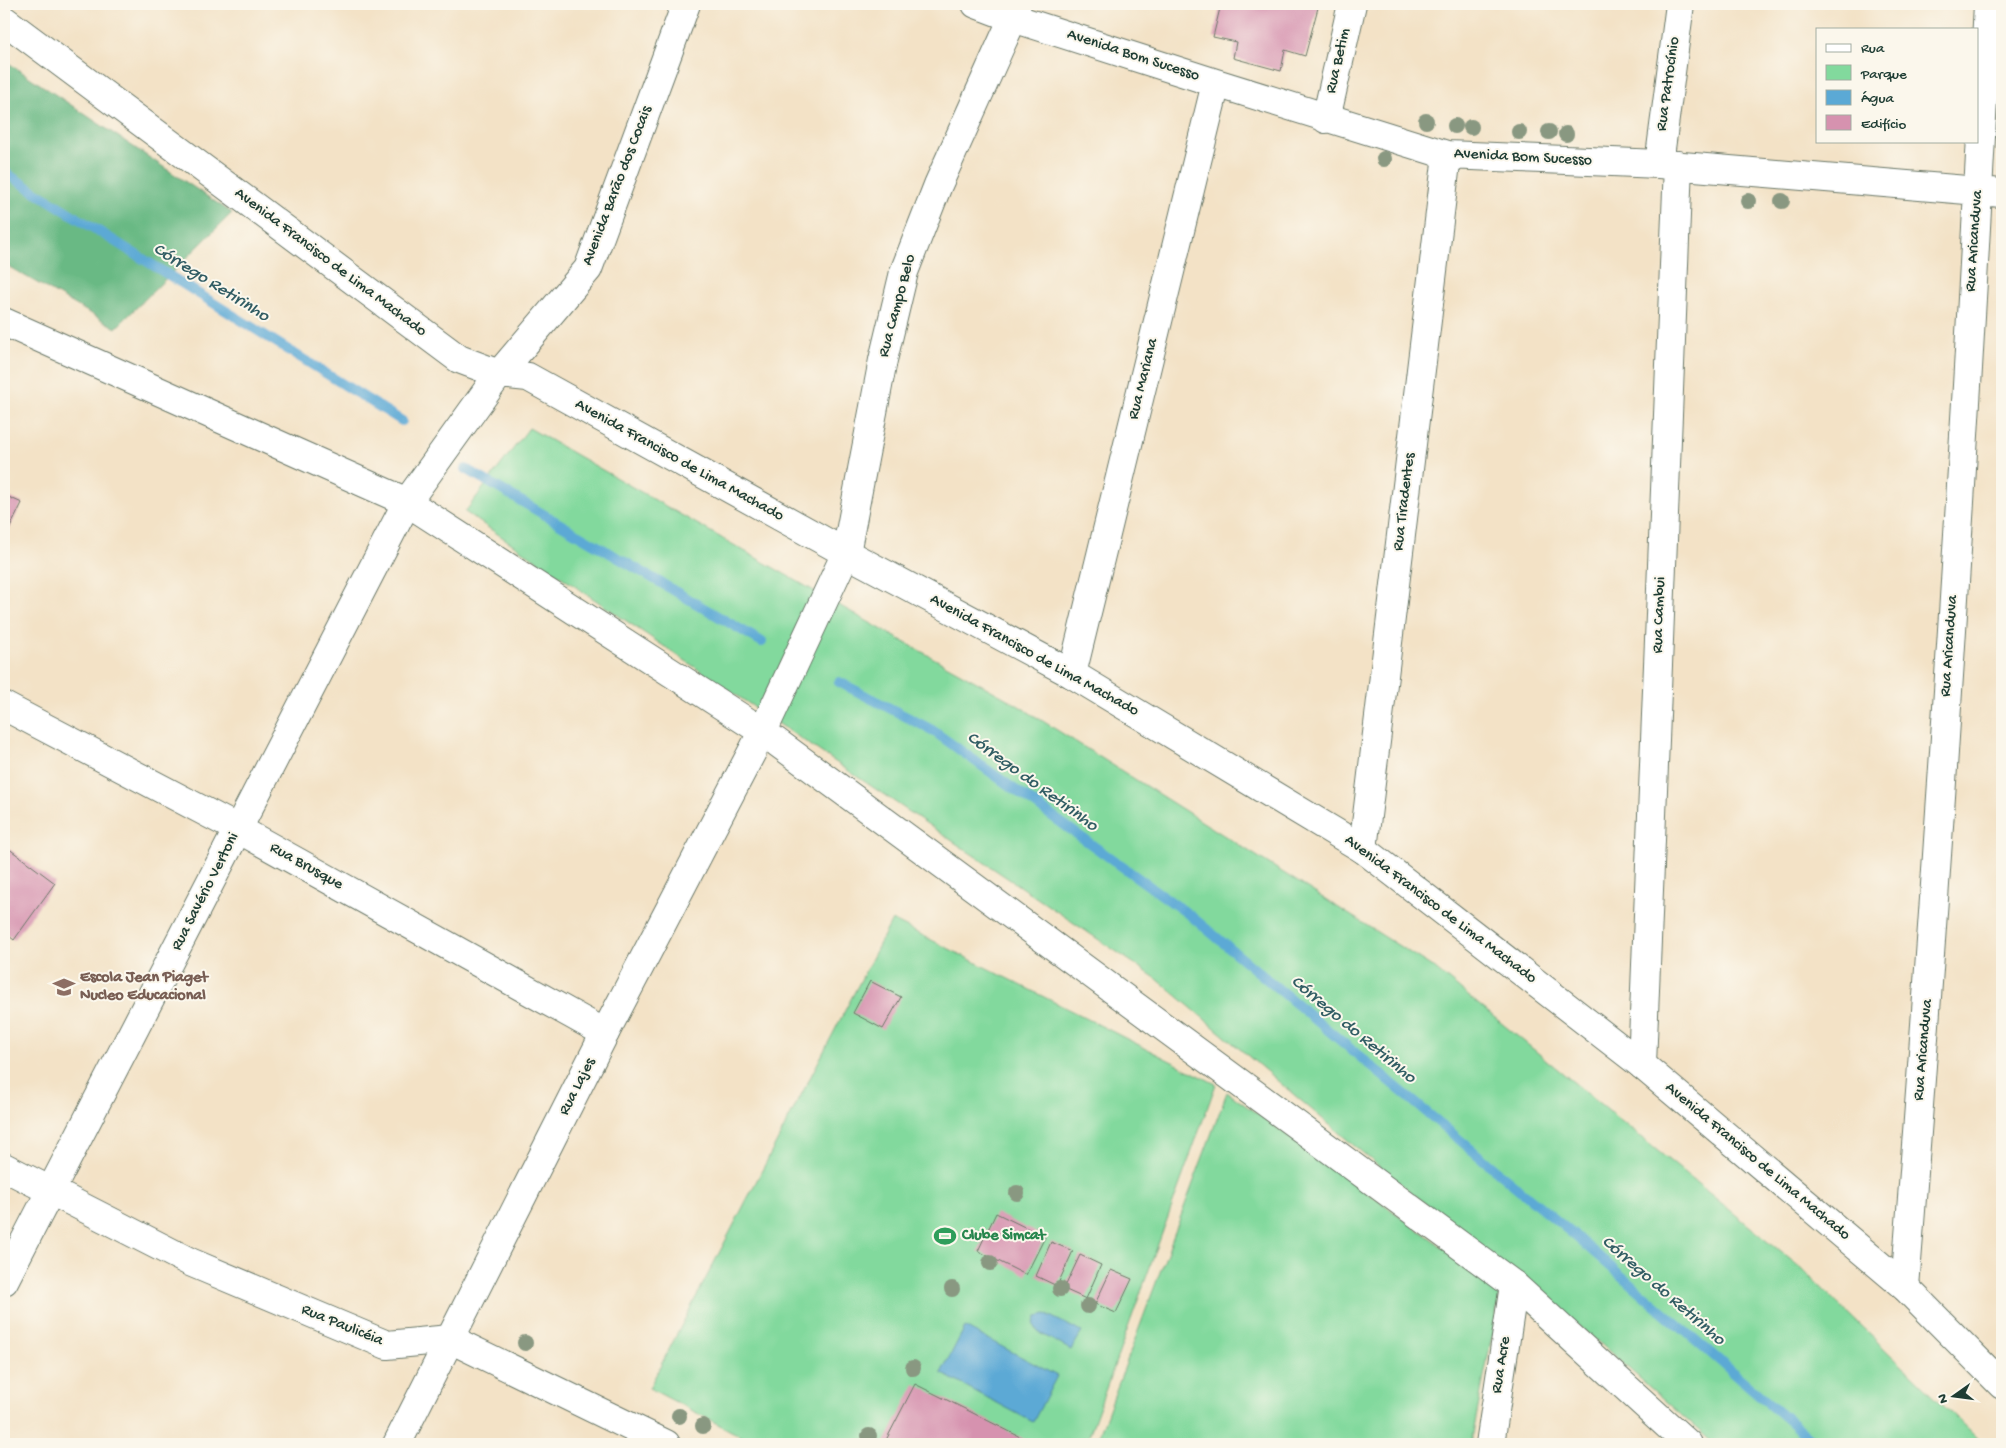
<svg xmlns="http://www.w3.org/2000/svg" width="2006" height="1448" font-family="'Gochi Hand',sans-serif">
<rect width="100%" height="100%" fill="#fbf7ec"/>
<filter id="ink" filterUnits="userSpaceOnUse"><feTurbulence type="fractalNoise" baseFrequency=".02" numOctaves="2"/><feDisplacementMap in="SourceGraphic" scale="10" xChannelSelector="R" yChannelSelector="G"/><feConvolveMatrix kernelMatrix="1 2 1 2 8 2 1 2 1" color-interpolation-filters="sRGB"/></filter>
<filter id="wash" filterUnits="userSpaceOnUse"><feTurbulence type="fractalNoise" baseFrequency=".0096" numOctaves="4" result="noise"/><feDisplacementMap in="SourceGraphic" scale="20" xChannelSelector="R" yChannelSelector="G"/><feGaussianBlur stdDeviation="1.12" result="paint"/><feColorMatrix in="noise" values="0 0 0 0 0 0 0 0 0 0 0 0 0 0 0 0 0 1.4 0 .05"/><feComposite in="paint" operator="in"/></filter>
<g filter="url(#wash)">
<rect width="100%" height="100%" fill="#f3e2c6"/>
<path fill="#82d99d" stroke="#508b68" d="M529,428L879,628L1011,701L1434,968L1802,1269L1983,1444H1714L1602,1345L1376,1164L1157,979L465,512Z
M892,920L1216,1084L1086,1444H756L649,1388Z
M1227,1092L1501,1289L1471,1444H1096Z"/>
<path fill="#69b984" stroke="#447b5c" d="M4,60L232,213L116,328L4,264Z"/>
<path fill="#5ba9d5" stroke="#3d7384" d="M1046,1314L1082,1332L1071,1350L1038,1332L1034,1325L1037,1316Z
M965,1327L1057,1376L1033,1422L941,1373Z"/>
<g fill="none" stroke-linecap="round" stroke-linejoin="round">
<path stroke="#5ba9d5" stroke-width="10" d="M4,172L402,421
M466,469L762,642
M839,682L932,730L1191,916L1574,1235L1816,1444"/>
</g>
<g id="blocks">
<path fill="#d692af" d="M1221,4H1319L1305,56L1285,50L1281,71L1233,58L1236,42L1213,37Z
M4,495L22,503L4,540Z
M4,845L55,883L14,940L4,932Z
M870,981L901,997L883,1029L853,1013Z
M996,1213L1045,1237L1026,1275L978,1251Z
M1051,1242L1073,1251L1057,1286L1036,1276Z
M1080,1255L1101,1265L1086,1299L1064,1289Z
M1111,1270L1132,1279L1116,1313L1095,1304Z
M915,1384L965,1409L1034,1444H884Z"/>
</g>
</g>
<g filter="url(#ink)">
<use href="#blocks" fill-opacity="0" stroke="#697767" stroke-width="1"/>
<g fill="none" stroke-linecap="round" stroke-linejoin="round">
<g stroke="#697767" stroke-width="30">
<path id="street" d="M976,4L1013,18L1216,83L1447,155L1659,164L2002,193
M4,20L459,359L499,374
M1326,119L1352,4
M1659,164L1680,4
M846,553L883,360L904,272L938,185L1013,18L1017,4
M1072,674L1216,83
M4,706L238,829L605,1033
M1363,849L1447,155
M1642,1065L1678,165
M4,1167L190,1262L387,1345L450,1339L666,1444
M1905,1287C1939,860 1966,432 1988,4
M1490,1444L1514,1285"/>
</g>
<g stroke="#697767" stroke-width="30">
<path id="secondary" d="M4,322L407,502L763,732L1514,1285L1688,1444
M499,374L528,377L846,553L1072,674L1363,849L1642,1065L1905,1287L2002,1385
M4,1281L407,502L499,374L588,269L686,4
M397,1444L605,1033L765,727L846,553"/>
</g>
<use href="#street" stroke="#fff" stroke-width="28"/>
<use href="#secondary" stroke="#fff" stroke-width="28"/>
</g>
<g fill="#899881">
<circle cx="1426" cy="121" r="8"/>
<circle cx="1455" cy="126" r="8"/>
<circle cx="1471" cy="127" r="8"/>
<circle cx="1519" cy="132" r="8"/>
<circle cx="1549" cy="132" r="8"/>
<circle cx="1566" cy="134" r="8"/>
<circle cx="1384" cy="159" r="8"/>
<circle cx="1748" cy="201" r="8"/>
<circle cx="1782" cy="201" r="8"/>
<circle cx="1017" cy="1193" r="8"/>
<circle cx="990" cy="1263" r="8"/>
<circle cx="952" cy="1289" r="8"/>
<circle cx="1060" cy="1289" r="8"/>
<circle cx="1088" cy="1306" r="8"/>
<circle cx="525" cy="1343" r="8"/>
<circle cx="913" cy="1368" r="8"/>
<circle cx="679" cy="1416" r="8"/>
<circle cx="703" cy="1426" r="8"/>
<circle cx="869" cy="1436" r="8"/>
</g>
</g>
<defs>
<g id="school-bare" transform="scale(1.725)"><path d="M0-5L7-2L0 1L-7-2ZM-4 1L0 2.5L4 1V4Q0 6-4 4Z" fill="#8d6e63" stroke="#fbf7ec" stroke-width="2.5" paint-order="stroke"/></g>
<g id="stadium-bare" transform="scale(1.725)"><path d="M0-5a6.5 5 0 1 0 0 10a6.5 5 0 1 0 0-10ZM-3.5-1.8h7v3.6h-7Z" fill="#2e9e5b" stroke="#fbf7ec" stroke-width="2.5" paint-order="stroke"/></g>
</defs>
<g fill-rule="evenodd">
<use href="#school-bare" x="64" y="987"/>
<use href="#stadium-bare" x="945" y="1236"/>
</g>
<g text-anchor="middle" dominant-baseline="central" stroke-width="4" stroke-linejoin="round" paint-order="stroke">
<g font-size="16" fill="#1f3d34" stroke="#fbf7ec">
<text transform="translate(1133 56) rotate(18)">Avenida Bom Sucesso</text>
<text transform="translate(1339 61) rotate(-77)">Rua Betim</text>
<text transform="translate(1669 84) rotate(-82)">Rua Patrocínio</text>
<text transform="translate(1523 158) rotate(3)">Avenida Bom Sucesso</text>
<text transform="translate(618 186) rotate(-69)">Avenida Barão dos Cocais</text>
<text transform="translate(1975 241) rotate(-86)">Rua Aricanduva</text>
<text transform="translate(330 263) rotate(37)">Avenida Francisco de Lima Machado</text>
<text transform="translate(898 306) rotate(-75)">Rua Campo Belo</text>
<text transform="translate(1144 379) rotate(-76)">Rua Mariana</text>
<text transform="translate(679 461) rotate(29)">Avenida Francisco de Lima Machado</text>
<text transform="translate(1405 502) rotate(-83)">Rua Tiradentes</text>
<text transform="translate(1660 615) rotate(-88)">Rua Cambui</text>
<text transform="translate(1950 646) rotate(-86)">Rua Aricanduva</text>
<text transform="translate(1034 656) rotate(29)">Avenida Francisco de Lima Machado</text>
<text transform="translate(306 867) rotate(29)">Rua Brusque</text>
<text transform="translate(206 892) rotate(-63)">Rua Savério Vertoni</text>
<text transform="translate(1440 910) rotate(37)">Avenida Francisco de Lima Machado</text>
<text transform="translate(1924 1050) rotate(-85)">Rua Aricanduva</text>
<text transform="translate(578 1087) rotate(-63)">Rua Lajes</text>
<text transform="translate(1757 1162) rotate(40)">Avenida Francisco de Lima Machado</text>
<text transform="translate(342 1326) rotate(22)">Rua Paulicéia</text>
<text transform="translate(1502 1365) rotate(-81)">Rua Acre</text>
</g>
<g font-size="16" font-weight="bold" fill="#785e54" stroke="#fbf7ec" text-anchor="start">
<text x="80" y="978">Escola Jean Piaget<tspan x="80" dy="18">Nucleo Educacional</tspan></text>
</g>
<g font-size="16" font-weight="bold" fill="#27864d" stroke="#fbf7ec" text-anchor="start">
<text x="962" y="1236">Clube Simcat</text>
</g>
<g font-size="18" font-style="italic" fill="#315d64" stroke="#fbf7ec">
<text transform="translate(211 283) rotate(32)">Córrego Retirinho</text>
<text transform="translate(1032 782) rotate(36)">Córrego do Retirinho</text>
<text transform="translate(1353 1030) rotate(40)">Córrego do Retirinho</text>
<text transform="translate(1663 1291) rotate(41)">Córrego do Retirinho</text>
</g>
</g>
<rect width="2006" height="1448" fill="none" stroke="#fbf7ec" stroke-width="20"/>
<rect x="1816" y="28" width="162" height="115" fill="#fbf7ec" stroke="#a3ada2"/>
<rect x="1826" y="44" width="25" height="8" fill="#ffffff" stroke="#a3ada2"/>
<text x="1861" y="52" font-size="15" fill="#1f3d34">Rua</text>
<rect x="1826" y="65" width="25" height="15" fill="#82d99d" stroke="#a3ada2"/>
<text x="1861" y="78" font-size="15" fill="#1f3d34">Parque</text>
<rect x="1826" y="90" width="25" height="15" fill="#5ba9d5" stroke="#a3ada2"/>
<text x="1861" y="102" font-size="15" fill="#1f3d34">Água</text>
<rect x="1826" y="115" width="25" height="15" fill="#d692af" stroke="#a3ada2"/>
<text x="1861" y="128" font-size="15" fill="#1f3d34">Edifício</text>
<g transform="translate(1954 1396) rotate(256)" stroke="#fbf7ec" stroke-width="4" paint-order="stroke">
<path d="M0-4L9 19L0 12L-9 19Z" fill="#1f3d34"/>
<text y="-8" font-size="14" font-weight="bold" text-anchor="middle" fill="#1f3d34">N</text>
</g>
</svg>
